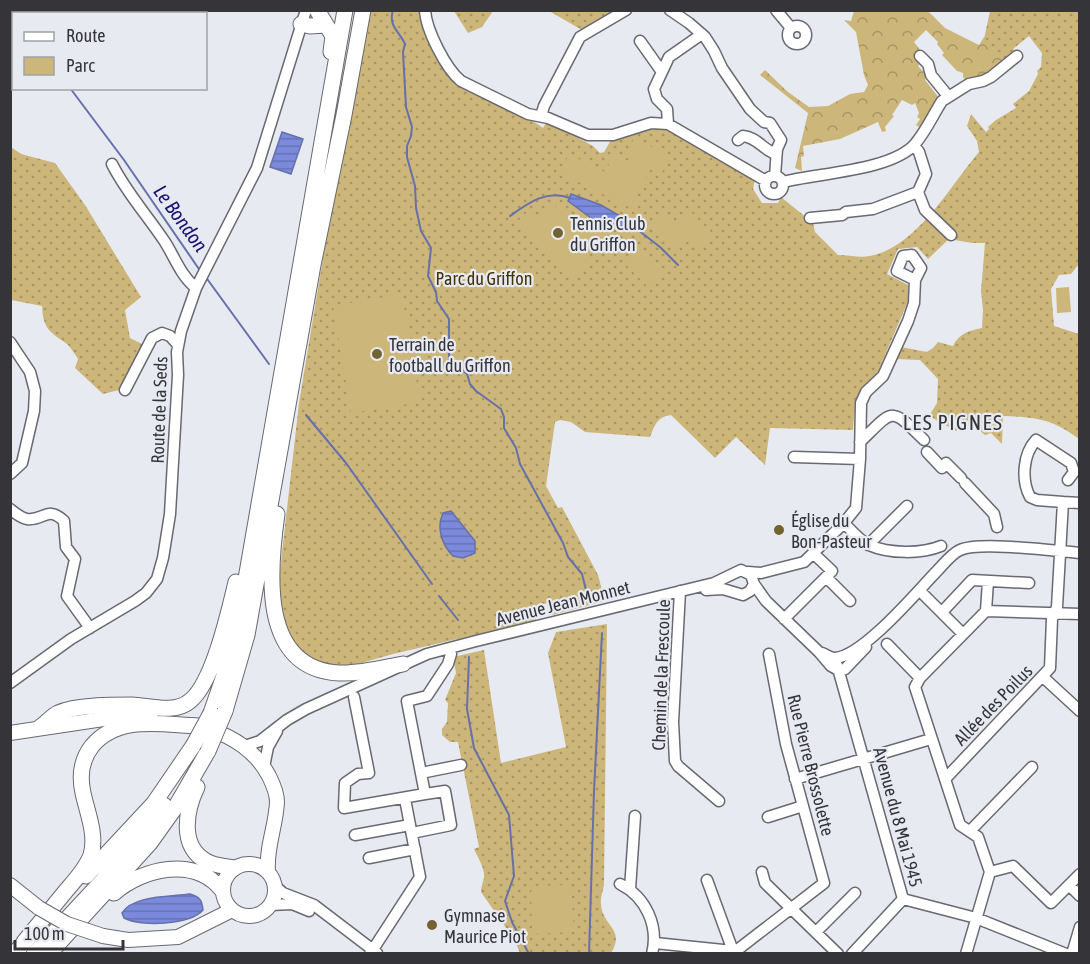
<svg xmlns="http://www.w3.org/2000/svg" width="1090" height="964" font-family="'Asap Condensed',sans-serif">
<defs>
<pattern id="green-dots" width="8" height="8" patternUnits="userSpaceOnUse" patternTransform="scale(1.5)"><rect width="8" height="8" fill="#cdb679"/><path d="M2 2h.1M6 6h.1" fill="none" stroke="#a79564" stroke-width="1.8" stroke-linecap="round"/></pattern>
<pattern id="forest-crowns" width="20" height="18" patternUnits="userSpaceOnUse" patternTransform="scale(1.5)"><rect width="20" height="18" fill="#cdb679"/><path d="M2 6a3 3 0 1 1 6 0M12 15a3 3 0 1 1 6 0" fill="none" stroke="#a79564"/></pattern>
<pattern id="water-rules" width="6" height="5" patternUnits="userSpaceOnUse" patternTransform="scale(1.5)"><rect width="6" height="5" fill="#7b8adc"/><path d="M0 2.5h6" fill="none" stroke="#6672b3"/></pattern>
</defs>
<rect width="100%" height="100%" fill="#e8eaf2"/>
<path fill="url(#green-dots)" d="M611,10L614,13L582,30L549,11Z
M370,11H421L424,27L450,76L527,117L543,128L547,121L593,146L600,153L604,152L611,140L651,126H668L755,179L753,189L762,203H778L781,197L813,223L815,232L838,255C848,255 860,258 870,256C917,247 950,186 979,152L977,141L967,126L971,114L986,132L989,129L988,127L996,120L1016,108L1013,104L1029,91L1038,74L1037,71L1041,67L1042,53L1029,36L1013,49L1017,54L1004,63L984,39L990,11H1079V264L1071,274L1059,275L1051,289L1054,326L1079,334V439C1053,419 1035,417 1003,416L1002,444L991,433L985,435L975,427L963,425L956,431L929,416L937,403L938,379L920,360L895,359L901,347L927,352L933,348L938,342L953,346C959,333 969,331 982,328L983,310L981,291L985,243H972L949,239L928,259L917,247L898,249L887,274L908,285L909,299L876,376L860,391L855,401L853,430L770,428L765,465L736,437L715,458L671,415C657,417 655,425 650,437L585,432L571,422L560,420L555,422L546,486L558,508L562,507L598,575L605,601L552,615L549,603L543,604L535,621L393,654L351,666H336L314,661L299,651L283,625L279,579L299,403L335,186Z
M454,11H493L482,27L468,33Z
M11,147L21,154L55,163L85,205L141,297L125,310L130,338L142,344L119,390L103,394L75,368L78,359C75,354 71,348 67,344C50,332 43,329 42,306L11,300Z
M607,624L604,885C603,891 600,898 601,904C602,926 626,929 611,953H520L515,941L481,892C481,886 483,883 484,878C485,868 478,858 474,849L479,847L458,742H450L442,735V729L447,722L448,703L445,700L456,673L453,657L484,650L501,763L566,747L548,653L556,632Z"/>
<path fill="url(#forest-crowns)" d="M854,11H928L945,28L979,45L984,37L1004,63L988,76L967,81L963,77V73L957,71L942,55L944,53L937,44L938,42L926,30L914,42L921,51L915,58L920,63L918,66L927,76L925,80L939,98L919,127L916,125L920,119L917,117L919,113L915,103L912,105L902,100L892,115L894,116L885,127L886,131L882,132L878,122L840,139L803,146L804,156L801,157L802,171L795,168L808,113L760,75L765,70L788,92L809,107L828,106L850,94L864,92L868,85L864,75L856,32L844,20L851,21Z"/>
<path fill="#cdb679" d="M634,138L670,156L661,175L625,157Z
M569,154L605,172L614,154L649,171L631,208L560,173Z
M553,204L567,217L571,213L600,242L584,258L588,262L572,278L515,224L529,210L539,219Z
M688,209L715,236L701,250L690,239L676,252L649,225L663,212L674,223Z
M636,248L662,274L648,287L623,262Z
M1069,287L1071,312L1057,313L1056,288Z
M402,294L420,402L351,413L333,306Z
M571,885L574,932L532,934L531,886Z"/>
<path fill="url(#water-rules)" stroke="#6670ab" stroke-width="1.5" d="M282,132L303,139L291,174L270,167Z
M571,194L601,205L632,223L628,227L598,223L568,201Z
M451,511L475,541V553L463,558L453,556C442,545 436,528 443,513Z
M190,894C200,897 202,900 203,910C190,925 141,927 124,918L122,913C133,895 170,897 190,894Z"/>
<g fill="none" stroke-linecap="round" stroke-linejoin="round">
<path stroke="#6670ab" stroke-width="2" d="M14,10L15,14
M393,10C388,26 399,31 405,44L403,52L406,107L412,127L411,136L407,146V157L415,186L416,208L421,231L431,248L428,276L436,292L437,301L449,319V360L467,374L470,384L476,391L501,409L504,417V428L516,448L520,464L563,543L568,557L582,574L586,590
M70,88L124,160L201,272
M510,216C528,203 547,189 570,198
M638,230L660,247L678,265
M205,276L269,364
M306,415L346,463L432,584
M439,596L458,620
M469,657L467,709L474,748L509,815L514,876L505,901L512,922L529,954
M589,954L594,791L602,633"/>
<g stroke="#686971" stroke-width="13">
<path id="minor" d="M425,10C426,30 446,69 461,81L528,114L548,118L588,135H613L651,123L668,124L766,181
M670,10L689,23L705,37L714,51L722,68L750,109L764,122L770,123L781,140L777,149L775,176
M776,10L791,28
M788 35a9 9 0 1 1 18 0a9 9 0 1 1-18 0Z
M640,41L662,72
M920,56L928,64L931,75L948,96
M541,116L544,106L580,37L626,10
M668,124L667,109L657,99L654,89L669,57L702,34
M738,140L743,136C757,137 763,150 776,154
M914,145L919,152L926,174L918,192L925,210L951,235
M112,164C126,192 147,215 165,242C175,258 181,276 196,288
M765 185a9 9 0 1 1 18 0a9 9 0 1 1-18 0Z
M783,182C817,173 891,171 915,144C926,131 933,115 942,101L969,84L983,81L991,77L1017,56
M810,218L842,215L846,212L873,209L918,192
M10,342L30,372L35,391L34,411L22,463L10,474
M125,390L152,338L162,333L170,336L178,345
M860,442C894,409 890,406 924,440
M927,452L942,468L946,463L961,478
M794,457L860,459
M965,483L994,514L997,527
M1063,502L1080,503
M10,509C15,513 21,518 27,519C44,521 47,505 64,521L66,547L75,559L67,596L90,628
M844,523C851,530 860,541 869,545C889,554 922,554 941,546
M868,545L907,506
M814,554L832,571L826,577
M748,572L761,573L804,562L844,523L856,508L860,459L861,403L866,392L883,376L908,321L914,303L915,280L921,268L912,255L903,256L897,271L915,280
M706,590L723,589L743,595L750,591L754,584
M680,591L673,722L675,761L678,766L719,801
M923,594L963,634
M986,611L988,581
M942,612L972,580L1029,583
M784,619L826,577L850,601
M887,644L920,678
M822,653C827,655 830,658 835,658C863,656 916,593 936,572C943,565 951,554 960,550C980,541 1055,551 1080,553
M837,665L903,899
M840,671L845,669L866,647
M1043,677L1080,711
M10,683L71,639L135,601L146,593L157,579L163,558L170,514L178,375L177,352L181,331L196,288L257,168L306,10
M354,697L369,773L358,774L345,783L344,808L425,794L407,701L427,696L448,664L451,654
M245,746L260,741L287,720L306,709L427,654L476,641L714,583L741,570L751,575L754,584L766,601L819,652L831,666L840,671
M264,767L268,747L277,731
M421,773L461,765
M946,778L1050,668L1052,619L1057,607L1063,502L1037,500L1030,497C1021,480 1023,454 1036,440L1071,463L1074,472L1068,480
M795,779L931,739
M768,817L803,806
M970,831L1032,767
M412,833L451,825L445,791L425,794
M355,835L410,825
M369,858L415,849
M762,872L765,883L838,954
M990,872L1013,866L1051,903L1080,874
M707,880L733,951
M620,884C646,897 659,926 652,954
M1069,885L1080,896
M275,886L283,893L314,905L377,953
M630,889L635,816
M903,899L976,918L1066,954
M270,905L292,904L309,911
M816,932L855,893
M655,943L733,951L736,954
M370,954L420,877L405,799
M732,954L824,883L786,744L769,654
M852,954L903,899
M966,954L990,872L978,837L960,825L915,687L920,678L986,611L1080,614
M1072,954L1080,927"/>
</g>
<g stroke="#686971" stroke-width="16">
<path id="major" d="M208,728C234,738 255,750 269,776C273,784 277,793 277,802C276,826 266,847 268,871
M10,733L110,718H151
M223 890a26 26 0 1 1 52 0a26 26 0 1 1-52 0Z
M10,885L39,908
M103,936L128,940L178,937L232,910"/>
</g>
<g stroke="#686971" stroke-width="17">
<path id="highway" d="M317,10L333,36L331,52
M301,24L310,26L325,25
M277,514C269,570 259,669 339,673C360,674 382,668 403,664
M225,711L247,635L313,265L344,115L363,10
M211,713L227,667L243,596L345,10
M40,727C46,723 52,716 58,713C76,705 112,705 132,705C150,706 175,714 190,701C213,683 229,611 236,582
M197,787C186,810 179,846 206,861C214,866 225,866 234,868
M86,876L154,803L193,746
M114,893C143,868 195,856 222,890
M24,942C38,925 51,909 65,892C74,881 86,869 91,855C97,835 87,812 83,793C79,775 81,760 92,746C119,714 163,725 199,726
M14,954L31,935
M34,954L103,880L164,805
M49,954L150,843L175,808L208,751"/>
</g>
<use href="#minor" stroke="#fff" stroke-width="10"/>
<use href="#major" stroke="#fff" stroke-width="14"/>
<use href="#highway" stroke="#fff" stroke-width="15"/>
<g stroke="#686971" stroke-width="16" stroke-linecap="butt">
<path id="major-bridge" d="M39,908L67,924L103,936"/>
</g>
<g stroke="#686971" stroke-width="17" stroke-linecap="butt">
<path id="highway-bridge" d="M193,746L211,713
M208,751L225,711"/>
</g>
<use href="#major-bridge" stroke="#fff" stroke-width="14"/>
<use href="#highway-bridge" stroke="#fff" stroke-width="15"/>
</g>
<g fill="#746230" stroke="#e8eaf2" stroke-width="2">
<circle cx="558" cy="233" r="6"/>
<circle cx="377" cy="354" r="6"/>
<circle cx="779" cy="530" r="6"/>
<circle cx="432" cy="925" r="6"/>
</g>
<g text-anchor="middle" dominant-baseline="central" stroke-width="4.5" stroke-linejoin="round" paint-order="stroke">
<g font-size="18" fill="#353539" stroke="#e8eaf2" text-anchor="start">
<text x="570" y="223">Tennis Club<tspan x="570" dy="21">du Griffon</tspan></text>
<text x="389" y="344">Terrain de<tspan x="389" dy="21">football du Griffon</tspan></text>
<text x="791" y="520">Église du<tspan x="791" dy="21">Bon-Pasteur</tspan></text>
<text x="444" y="915">Gymnase<tspan x="444" dy="21">Maurice Piot</tspan></text>
</g>
<g font-size="18" fill="#413207" stroke="#e8eaf2">
<text x="484" y="278">Parc du Griffon</text>
</g>
<g font-size="18" fill="#353539" stroke="#e8eaf2">
<text transform="translate(159 410) rotate(-88)">Route de la Seds</text>
<text transform="translate(563 603) rotate(-14)">Avenue Jean Monnet</text>
<text transform="translate(661 675) rotate(-88)">Chemin de la Frescoule</text>
<text transform="translate(993 705) rotate(-46)">Allée des Poilus</text>
<text transform="translate(811 765) rotate(76)">Rue Pierre Brossolette</text>
<text transform="translate(898 817) rotate(75)">Avenue du 8 Mai 1945</text>
</g>
<g font-size="20" font-style="italic" fill="#1b1172" stroke="#e8eaf2">
<text transform="translate(181 218) rotate(54)">Le Bondon</text>
</g>
<g font-size="21" letter-spacing="1.5" fill="#353539" stroke="#e8eaf2">
<text x="953" y="422">LES PIGNES</text>
</g>
</g>
<rect width="1090" height="964" fill="none" stroke="#353539" stroke-width="24"/>
<rect x="12" y="12" width="195" height="78" fill="#e8eaf2" stroke="#a0a2a8" stroke-width="1.5"/>
<rect x="24" y="32" width="30" height="9" fill="#ffffff" stroke="#a0a2a8" stroke-width="1.5"/>
<text x="66" y="42" font-size="18" fill="#353539">Route</text>
<rect x="24" y="57" width="30" height="18" fill="#cdb679" stroke="#a0a2a8" stroke-width="1.5"/>
<text x="66" y="72" font-size="18" fill="#353539">Parc</text>
<path d="M15 940v9h108v-9" fill="none" stroke="#353539" stroke-width="3"/>
<text x="24" y="940" font-size="18" fill="#353539" stroke="#e8eaf2" stroke-width="4.5" paint-order="stroke">100 m</text>
</svg>
